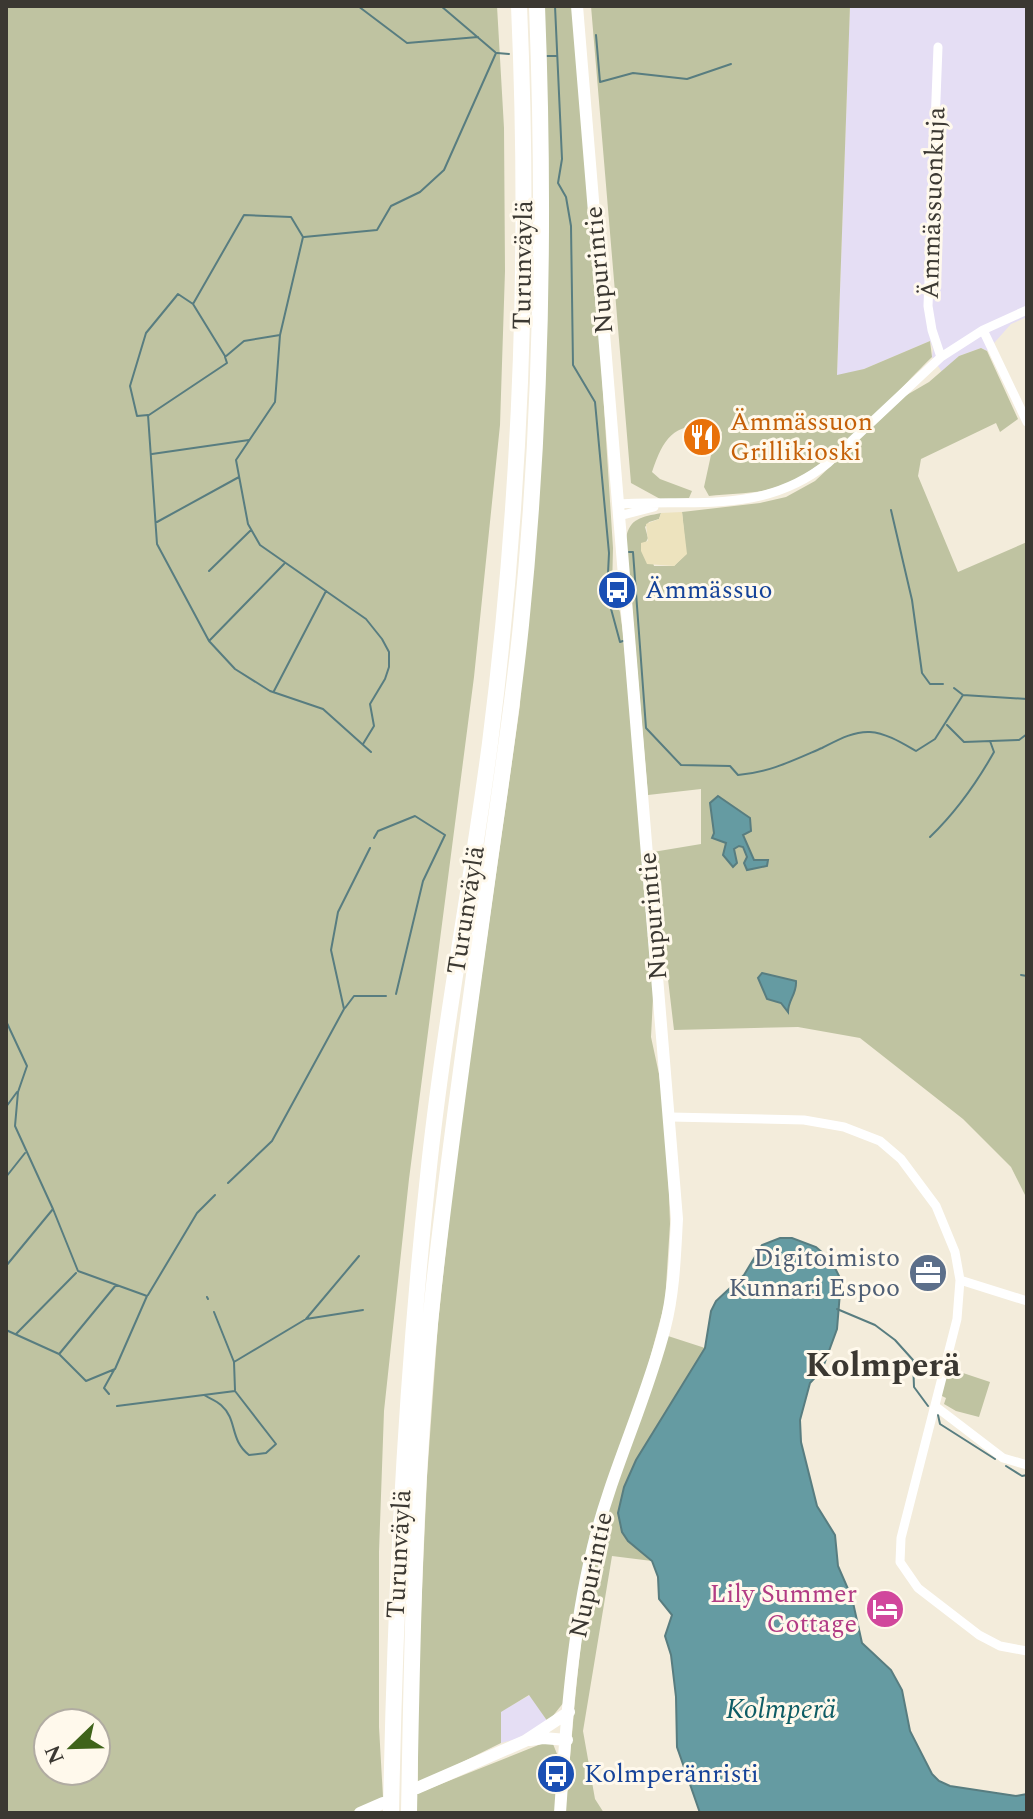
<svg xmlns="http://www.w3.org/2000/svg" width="1033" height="1819" font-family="Spectral,serif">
<rect width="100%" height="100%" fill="#f3ecdb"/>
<path fill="#e5def4" d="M850,6H1027V317L1011,324L987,351L981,348L959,356L942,372L932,357L933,349L930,341L864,369L837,376Z
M530,1695L548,1722L516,1739L501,1743L500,1712Z"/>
<path fill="#bfc3a1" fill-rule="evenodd" d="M6,6H497L504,128L505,271L500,425L474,677L409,1179L384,1411L379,1552V1727L383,1797L350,1813H6ZM48,1723H96V1771H48Z
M544,6H572L600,345L613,548L612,591L620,612L623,633L654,978L651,1037L659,1074L667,1132L670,1224L665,1302L648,1366L596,1521L564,1702L548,1722L529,1695L501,1712V1743L418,1784V1680L427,1477L438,1323L456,1156L520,705Z
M591,6H850L837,375L864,369L930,341L932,357C892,396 826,476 771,489C751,494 729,494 709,496L704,487L711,455L722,432L710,423C672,426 664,437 652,472L660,479L692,491L689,498L662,500L631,483Z
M981,348L987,351L1018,419L1000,432L996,423L921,459L918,476L958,572L1027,542V1199L1011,1167L963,1119L860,1038L798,1027L674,1030L653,852L701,844V789L648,795L626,539C629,518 642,517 661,513L659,519L649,522L645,527L648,538L646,542L654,566H674L686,554L682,512L760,503L786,497L815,481L905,396L929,382L959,356Z
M668,1336L705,1348L636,1460L624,1487L644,1554L652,1561L612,1556L583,1731L595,1799L604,1813H565C574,1726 577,1637 597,1551C615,1478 647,1409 668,1336Z
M948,1368L990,1382L979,1417L956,1411L944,1404L946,1398L940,1395Z
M546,1742L553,1744L557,1754L556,1813H417L416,1794Z"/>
<path fill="#ede3be" d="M682,512L687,554L674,566L647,564L641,551V543L648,541L646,524L659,519L661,513Z"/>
<path fill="#659ba2" stroke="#587d80" stroke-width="2" d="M718,796L750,818L751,831L743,835L754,860H768L767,866L747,870L744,863L747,857L743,847L739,846L734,849L737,863L733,867L723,855L726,843L712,838L714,833L710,803Z
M762,973L796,981C797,994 788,1000 788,1012L781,1003L767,999L758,978Z
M780,1238H792L816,1247L831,1260L841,1280L837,1329L822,1370L810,1383L800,1420L801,1442L817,1506L835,1535L838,1566L852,1598L862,1643L891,1670L902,1690L910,1731L932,1774L939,1781L950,1786L1016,1796L1027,1794V1813H700L677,1747L676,1697L671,1655L665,1636L672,1615L659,1599L658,1577L652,1561L628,1541L622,1532L618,1513L624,1487L636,1460L705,1348L711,1311L716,1301L744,1275L762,1245Z"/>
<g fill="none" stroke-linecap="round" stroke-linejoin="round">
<path stroke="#587d80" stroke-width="2" d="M358,6L407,43L478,37
M441,6L495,52
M555,6L562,159L558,183L566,197L571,226L573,365L595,402L609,553L607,594L620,642L623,641
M596,35L600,82L633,73L687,79L731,64
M497,53L509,54
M547,56H557
M303,237L291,217L244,215L193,304L178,294L146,333L130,386L137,416L148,415L157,544L209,641L235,669L270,691L323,709L371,752
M303,237L280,335L275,402L236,460L248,524L260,545L366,619L382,639L389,652V667L385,679L370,704L374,726L363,744
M304,237L377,230L391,206L420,192L444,170L496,53
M193,304L225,356
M149,415L227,363L225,357L244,341L280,335
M152,454L249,440
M891,510L912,600L922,673L930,684H943
M157,522L239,477
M629,552H633L646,728L681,765L730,766L738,775C768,773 794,760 822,748C836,741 853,731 870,732C886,733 902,743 916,751L935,739L963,695
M209,571L251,530
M210,640L284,564
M954,688L963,695L1027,699
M274,691L326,591
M947,725L964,742L1019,740L1027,734
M930,837C957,811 976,784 994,752L990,741
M374,838L378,831L415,816L445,835L423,881L396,994
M1021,975L1027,976
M345,1008L354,996H386
M6,1021L27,1066L18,1092L15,1126L53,1209L78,1271L147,1296L115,1369L86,1381L59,1354L6,1330
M6,1107L17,1092
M6,1177L25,1153
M228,1183L272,1141L344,1009L331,950L338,912L370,848
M6,1266L53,1209
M148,1295L197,1213L215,1195
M207,1297L208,1299
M837,1309L875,1325L895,1340L913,1360L914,1387L928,1406
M214,1312L234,1362L235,1390
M306,1319L359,1256
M16,1334L76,1273
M60,1353L116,1285
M234,1362L306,1319L363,1310
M109,1394L104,1388L114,1370
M117,1406L235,1391L276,1444L266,1453L249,1455C229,1439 238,1420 221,1405C217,1401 209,1398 204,1395
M938,1415L940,1424L995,1459
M1006,1466L1022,1476L1027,1475"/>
<path stroke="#fff" stroke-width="9" d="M938,47L928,306L932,330L941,357
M983,330L1027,422
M618,504C695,499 763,515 828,463L941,357L983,330L1027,310
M619,516L654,507
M670,1117L804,1120L844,1127L880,1141L901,1159L936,1206L955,1252L960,1280L957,1319L901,1538L900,1562L918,1588L979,1635L1000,1646L1027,1651
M960,1280L1027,1301
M935,1406L1003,1458L1027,1465"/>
<path stroke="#fff" stroke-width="12" d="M530,1740L543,1738L567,1740
M417,1788L525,1741L569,1712
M360,1813L383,1803
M560,1813C566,1725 572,1633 593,1547C611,1472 646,1402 665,1327C674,1292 675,1255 677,1219L577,6"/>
<path stroke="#fff" stroke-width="16" d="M391,1813C395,1600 405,1388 428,1176C443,1031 471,888 490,743C521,499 530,252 519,6
M409,1813C412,1640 415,1466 433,1294C449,1149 470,1005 490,860C501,782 513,704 521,625C542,420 545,212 537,6"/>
</g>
<defs>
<g id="restaurant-disc" transform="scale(2)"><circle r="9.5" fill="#e8710a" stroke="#fff9ec"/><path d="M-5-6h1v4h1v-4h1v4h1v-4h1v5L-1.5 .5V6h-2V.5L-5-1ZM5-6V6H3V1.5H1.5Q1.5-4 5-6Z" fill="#fff"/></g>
<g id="bus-disc" transform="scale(2)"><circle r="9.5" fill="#1a4fb4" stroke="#fff9ec"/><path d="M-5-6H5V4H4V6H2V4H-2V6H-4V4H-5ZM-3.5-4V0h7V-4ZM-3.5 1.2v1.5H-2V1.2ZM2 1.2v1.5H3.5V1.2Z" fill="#fff"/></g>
<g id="office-disc" transform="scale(2)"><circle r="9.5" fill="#5c6f8a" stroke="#fff9ec"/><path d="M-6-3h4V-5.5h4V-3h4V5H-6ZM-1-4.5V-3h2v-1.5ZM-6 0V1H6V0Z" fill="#fff"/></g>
<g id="hotel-disc" transform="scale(2)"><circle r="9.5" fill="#d1479c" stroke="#fff9ec"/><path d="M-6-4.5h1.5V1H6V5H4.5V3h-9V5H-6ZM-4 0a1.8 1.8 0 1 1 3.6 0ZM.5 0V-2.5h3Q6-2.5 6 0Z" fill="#fff"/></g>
</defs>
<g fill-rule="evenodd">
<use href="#restaurant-disc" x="702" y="437"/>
<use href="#bus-disc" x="617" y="590"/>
<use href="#office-disc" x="928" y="1273"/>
<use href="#hotel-disc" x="885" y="1609"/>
<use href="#bus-disc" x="556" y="1774"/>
</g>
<g text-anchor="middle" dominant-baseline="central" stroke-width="6" stroke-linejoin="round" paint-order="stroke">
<g font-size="26" fill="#3b3832" stroke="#fff9ec">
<text transform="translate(933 203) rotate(-88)">Ämmässuonkuja</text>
<text transform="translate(523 265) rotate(-89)">Turunväylä</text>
<text transform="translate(599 270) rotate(-95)">Nupurintie</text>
<text transform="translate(466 910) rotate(-81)">Turunväylä</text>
<text transform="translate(653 916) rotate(-95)">Nupurintie</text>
<text transform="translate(399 1554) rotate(-87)">Turunväylä</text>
<text transform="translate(591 1575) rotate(-78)">Nupurintie</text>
</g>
<g font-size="26" fill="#c56008" stroke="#fff9ec" text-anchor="start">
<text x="730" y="422">Ämmässuon<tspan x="730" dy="30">Grillikioski</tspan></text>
</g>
<g font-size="26" fill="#164399" stroke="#fff9ec" text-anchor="start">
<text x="645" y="590">Ämmässuo</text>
<text x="584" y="1774">Kolmperänristi</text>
</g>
<g font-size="26" fill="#4e5e75" stroke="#fff9ec" text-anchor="end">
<text x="900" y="1258">Digitoimisto<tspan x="900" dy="30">Kunnari Espoo</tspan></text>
</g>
<g font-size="26" fill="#b23c85" stroke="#fff9ec" text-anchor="end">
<text x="857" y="1594">Lily Summer<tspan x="857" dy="30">Cottage</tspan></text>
</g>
<g font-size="28" font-style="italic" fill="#0f5d65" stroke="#fff9ec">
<text x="781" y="1709">Kolmperä</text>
</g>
<g font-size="34" font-weight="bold" fill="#3b3832" stroke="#fff9ec">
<text x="883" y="1366">Kolmperä</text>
</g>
</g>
<rect width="1033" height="1819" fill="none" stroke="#3b3832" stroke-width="16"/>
<g transform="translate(72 1747) rotate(247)"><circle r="38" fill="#fff9ec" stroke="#b1aca2" stroke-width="2"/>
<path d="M0-6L14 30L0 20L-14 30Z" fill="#3f631a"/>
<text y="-12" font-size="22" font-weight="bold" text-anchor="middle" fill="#3b3832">N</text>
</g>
</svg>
